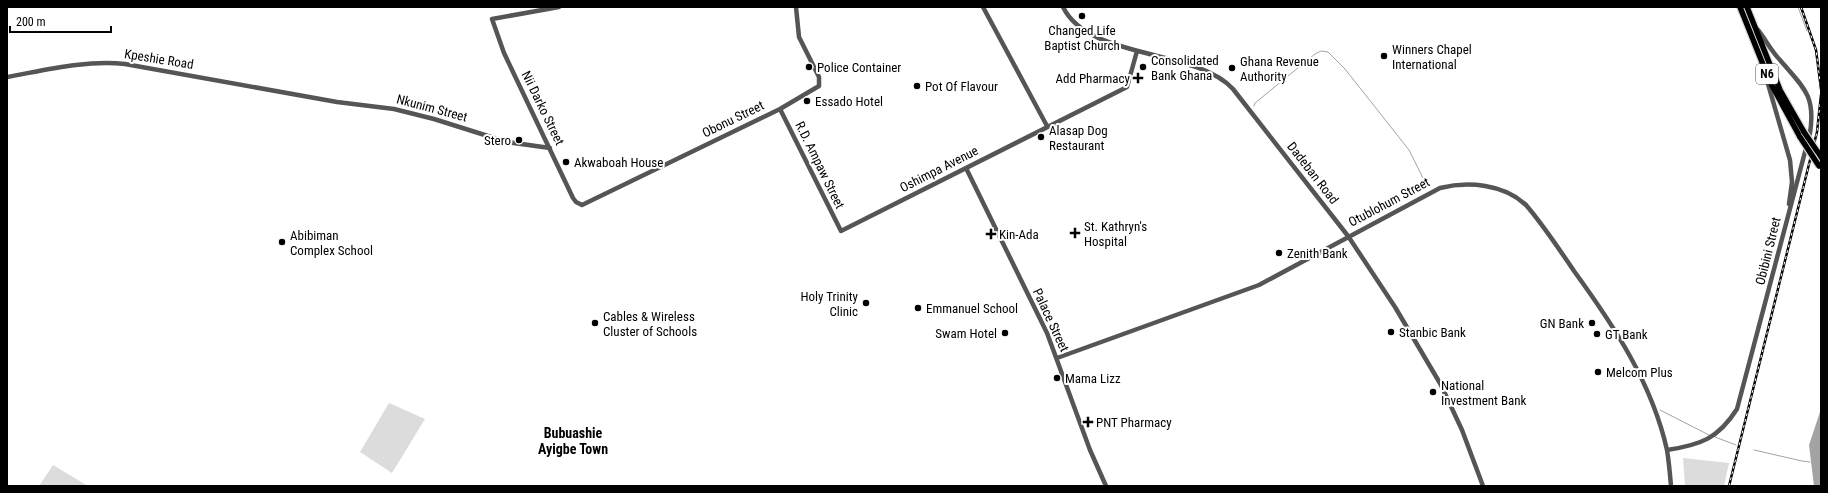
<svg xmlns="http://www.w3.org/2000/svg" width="1828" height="493" font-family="'Roboto Condensed',sans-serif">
<rect width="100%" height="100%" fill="#fff"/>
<path fill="#dcdcdc" d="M389,403L425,419L392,473L360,452Z
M1683,458L1729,463L1724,486H1685Z
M53,465L88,486H39Z"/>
<path fill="#a3a3a3" d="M1821,409V486H1814L1809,445Z"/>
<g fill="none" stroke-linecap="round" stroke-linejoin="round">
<path stroke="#a3a3a3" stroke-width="1" d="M1798,7L1807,31
M1254,106L1255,103L1315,54L1321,51L1328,52L1345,69L1409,150L1424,180
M1660,410L1709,435
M1715,437L1736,445
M1754,450L1802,461L1810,462"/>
<g stroke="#dbdbdb" stroke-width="8">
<path id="trunk" d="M1740,7L1770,82L1800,137
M1747,7L1780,90L1804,132
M1817,151L1821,159"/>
</g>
<path stroke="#555" stroke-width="4.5" d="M559,7L492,19L504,53L573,198L576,202L582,205L780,109L819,86V77L799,37L796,7
M983,7L1047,126
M1063,7C1089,60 1195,48 1233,89L1348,236L1395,307L1441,385L1462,430L1483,486
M7,77C46,70 85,60 125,64L337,102L394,109L434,119L507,142L550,148
M1766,77L1790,160L1792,182L1789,204
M780,109L841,231L1127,87L1137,51
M966,168L1047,333L1090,450L1106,486
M1057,358L1259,285L1440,188C1468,181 1504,184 1526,205C1544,226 1559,249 1574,271C1614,326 1652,383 1667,450C1669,462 1670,474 1671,486
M1667,450C1700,445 1718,439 1737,409L1810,133C1816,95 1803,87 1780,60C1771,51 1766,40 1758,30"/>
<use href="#trunk" stroke="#000" stroke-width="5.5"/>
<g stroke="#000" stroke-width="2.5">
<path id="rail" d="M1801,7L1816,50L1821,89
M1729,486L1817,132L1821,95"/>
</g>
<use href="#rail" stroke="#fff" stroke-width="1" stroke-dasharray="3" stroke-linecap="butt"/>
<g stroke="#dbdbdb" stroke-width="8" stroke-linecap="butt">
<path id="trunk-bridge" d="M1804,132L1817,151
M1800,137L1819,166"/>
</g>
<use href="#trunk-bridge" stroke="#000" stroke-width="5.5"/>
</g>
<g fill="#000" stroke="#fff" stroke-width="1.5">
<circle cx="1082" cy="16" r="4"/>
<circle cx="1384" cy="56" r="4"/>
<circle cx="809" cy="67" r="4"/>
<circle cx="1143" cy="67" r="4"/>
<circle cx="1232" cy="68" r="4"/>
<path d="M1136 72h4v4h4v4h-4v4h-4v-4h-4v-4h4z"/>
<circle cx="917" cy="86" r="4"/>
<circle cx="807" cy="101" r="4"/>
<circle cx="1041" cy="137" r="4"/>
<circle cx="519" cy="140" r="4"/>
<circle cx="566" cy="162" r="4"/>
<path d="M1073 227h4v4h4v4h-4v4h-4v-4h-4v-4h4z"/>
<path d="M989 228h4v4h4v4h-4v4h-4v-4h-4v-4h4z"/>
<circle cx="282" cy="242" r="4"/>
<circle cx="1279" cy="253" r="4"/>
<circle cx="866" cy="303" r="4"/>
<circle cx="918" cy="308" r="4"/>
<circle cx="595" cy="323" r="4"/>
<circle cx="1592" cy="323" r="4"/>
<circle cx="1391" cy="332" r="4"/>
<circle cx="1005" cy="333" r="4"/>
<circle cx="1597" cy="334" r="4"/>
<circle cx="1598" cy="372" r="4"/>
<circle cx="1057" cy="378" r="4"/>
<circle cx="1433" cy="392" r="4"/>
<path d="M1086 416h4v4h4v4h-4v4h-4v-4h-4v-4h4z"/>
</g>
<g text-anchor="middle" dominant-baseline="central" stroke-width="4" stroke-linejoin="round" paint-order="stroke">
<rect fill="#fff" stroke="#4c4c4c" stroke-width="1" x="1756" y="64" width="22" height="20" rx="3"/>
<g font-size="12" font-weight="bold" fill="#000">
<text x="1767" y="74">N6</text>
</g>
<g font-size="13" fill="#000" stroke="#fff" text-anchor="start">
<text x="1082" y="30" text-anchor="middle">Changed Life<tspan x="1082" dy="15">Baptist Church</tspan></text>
<text x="1392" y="49">Winners Chapel<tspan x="1392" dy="15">International</tspan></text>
<text x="1151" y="60">Consolidated<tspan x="1151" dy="15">Bank Ghana</tspan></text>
<text x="1240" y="61">Ghana Revenue<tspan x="1240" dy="15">Authority</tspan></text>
<text x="817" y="67">Police Container</text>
<text x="1130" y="78" text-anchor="end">Add Pharmacy</text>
<text x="925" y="86">Pot Of Flavour</text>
<text x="815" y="101">Essado Hotel</text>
<text x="1049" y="130">Alasap Dog<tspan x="1049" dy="15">Restaurant</tspan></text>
<text x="511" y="140" text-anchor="end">Stero</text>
<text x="574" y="162">Akwaboah House</text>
<text x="1084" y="226">St. Kathryn's<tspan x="1084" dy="15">Hospital</tspan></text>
<text x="999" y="234">Kin-Ada</text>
<text x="290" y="235">Abibiman<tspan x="290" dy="15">Complex School</tspan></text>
<text x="1287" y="253">Zenith Bank</text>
<text x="858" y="296" text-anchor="end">Holy Trinity<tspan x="858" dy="15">Clinic</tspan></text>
<text x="926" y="308">Emmanuel School</text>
<text x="603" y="316">Cables &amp; Wireless<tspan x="603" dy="15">Cluster of Schools</tspan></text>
<text x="1584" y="323" text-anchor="end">GN Bank</text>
<text x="1399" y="332">Stanbic Bank</text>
<text x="997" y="333" text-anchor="end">Swam Hotel</text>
<text x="1605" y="334">GT Bank</text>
<text x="1606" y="372">Melcom Plus</text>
<text x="1065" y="378">Mama Lizz</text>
<text x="1441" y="385">National<tspan x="1441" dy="15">Investment Bank</tspan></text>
<text x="1096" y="422">PNT Pharmacy</text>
</g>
<g font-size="13" fill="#000" stroke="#fff">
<text transform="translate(159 59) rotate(9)">Kpeshie Road</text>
<text transform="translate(432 108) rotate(15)">Nkunim Street</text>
<text transform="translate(543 108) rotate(64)">Nii Darko Street</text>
<text transform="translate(733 119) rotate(-26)">Obonu Street</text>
<text transform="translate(820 165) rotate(64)">R.D. Ampaw Street</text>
<text transform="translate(939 169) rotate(-27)">Oshimpa Avenue</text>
<text transform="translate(1313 173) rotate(52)">Dadeban Road</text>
<text transform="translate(1389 202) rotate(-28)">Otublohum Street</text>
<text transform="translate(1768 251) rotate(-76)">Obibini Street</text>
<text transform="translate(1051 320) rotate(65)">Palace Street</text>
</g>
<g font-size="14" font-weight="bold" fill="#000" stroke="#fff">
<text x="573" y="433">Bubuashie<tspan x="573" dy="16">Ayigbe Town</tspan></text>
</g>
</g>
<rect width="1828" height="493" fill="none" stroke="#000000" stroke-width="16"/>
<path d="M10 26v6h101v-6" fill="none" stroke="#000000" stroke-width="2"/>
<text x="16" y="26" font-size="12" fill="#000000" stroke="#ffffff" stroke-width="3" paint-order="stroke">200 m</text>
</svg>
